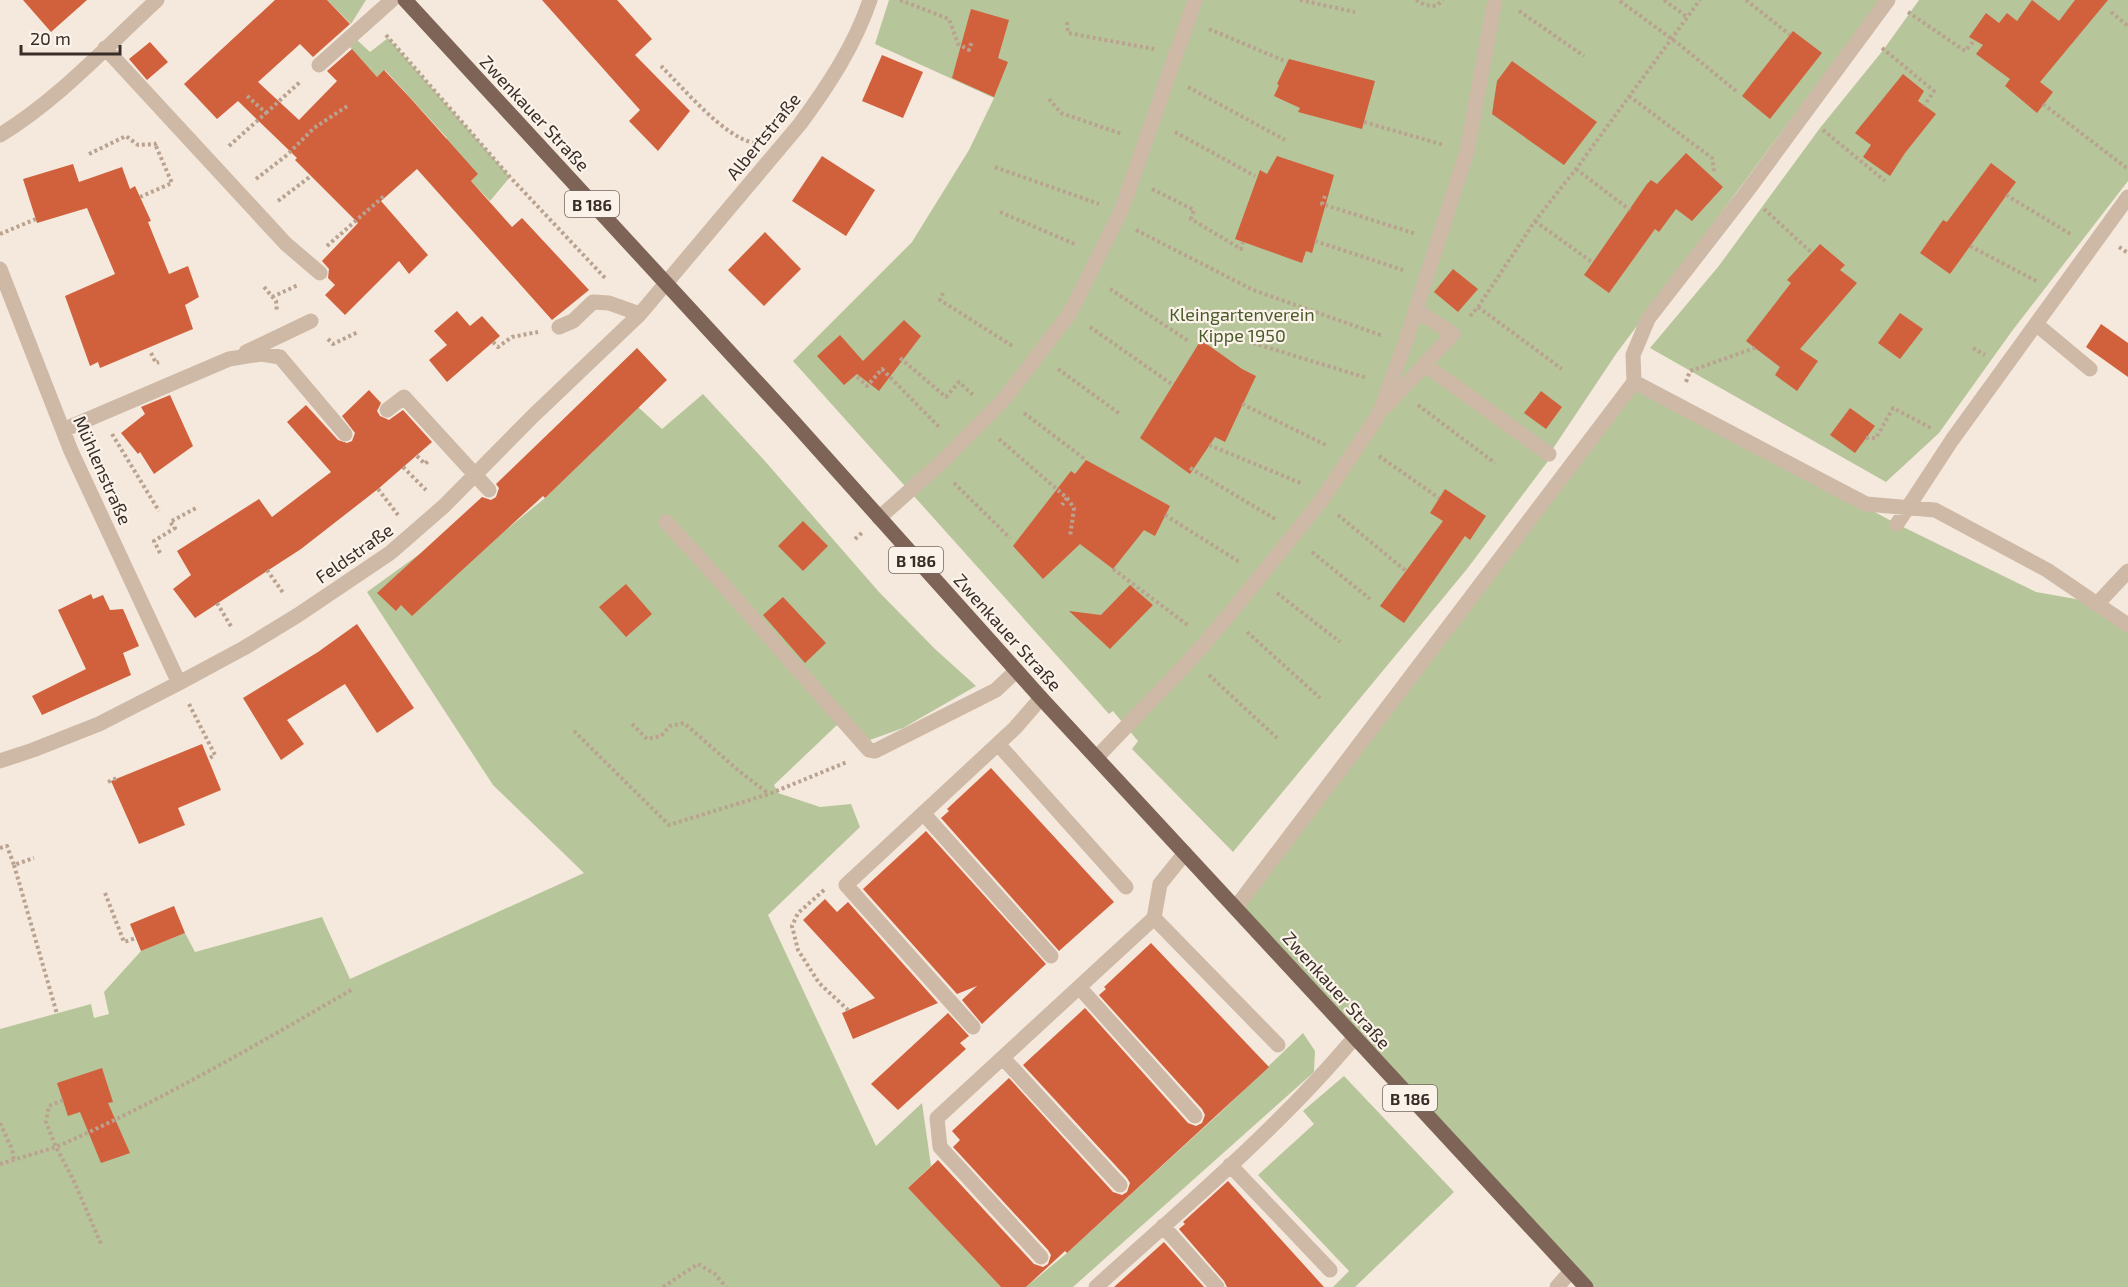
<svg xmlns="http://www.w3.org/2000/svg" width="2128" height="1287" font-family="'Exo 2',sans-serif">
<rect width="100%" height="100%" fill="#f4e9dc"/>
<path fill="#b7c59a" d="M327,0H366L351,24Z
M889,0H1880L1616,354L1546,459L1548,461L1467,569L1233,852L1132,749L1138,741L1113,711L1109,714L793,361L912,242L969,150L994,98L875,44Z
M1919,0H2128V181L2012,331L1939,433L1886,482L1650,348L1718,267L1820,128L1884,49Z
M388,38L510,177L490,201L471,181L478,174L439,146L447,138L385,70L377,77L350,47L357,40L370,52Z
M1634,382L1897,524L2036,592L2098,603L2128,625V1287H1586L1236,907Z
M703,394L764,460L879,592L935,649L976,686L903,728L870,740L860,750L837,725L774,785L778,793L820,807L851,804L860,827L768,915L876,1146L922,1103L931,1166L908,1188L1001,1287H0V1029L91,1004L94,1018L109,1014L104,992L141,951L185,933L195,952L322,917L350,979L584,873L493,785L367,592L421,553L448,582L507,529L545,498L638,407L662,429Z
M1303,1033L1315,1051L1314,1072L1073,1287H1026L1067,1253L1222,1111Z
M1344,1076L1454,1192L1355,1287H1333L1349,1271L1258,1175L1314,1124L1303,1111Z"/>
<path fill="#d1603d" d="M23,0H87L51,32Z
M275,0H327L350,24L313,57L300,44L258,82L299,120L337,81L327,71L352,49L377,77L384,70L412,100L478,174L471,181L512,227L522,218L589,290L552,320L417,169L381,201L428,255L409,274L399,261L345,315L325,295L335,285L328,278L329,269L322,261L358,223L295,160L297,158L238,101L217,119L184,84Z
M542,0H617L652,39L635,55L690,111L658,151L629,121L640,110Z
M2032,0L2059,21L2075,0H2108L2040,82L2053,92L2037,113L2005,86L2010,79L1976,54L1983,45L1969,37L1986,13L1999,23L2007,13L2017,21Z
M971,9L1009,20L998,58L1008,62L994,97L952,78Z
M1793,31L1822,53L1770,119L1742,96Z
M150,42L168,62L147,80L129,59Z
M882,55L923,72L903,118L862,101Z
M1289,59L1375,81L1362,129L1298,112L1300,108L1274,96L1279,85L1277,84Z
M1512,61L1597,122L1564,165L1492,114L1497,81Z
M1903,74L1924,91L1918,101L1936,114L1905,153L1890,176L1863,157L1871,145L1855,133Z
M1686,153L1723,187L1692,221L1676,209L1659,232L1655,229L1609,293L1584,275L1647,184L1651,180L1657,184Z
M822,156L875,190L846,236L792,201Z
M1277,156L1334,175L1312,253L1306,251L1302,263L1235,239L1260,170L1267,174Z
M1991,163L2016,182L1950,274L1920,253L1943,220L1947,222Z
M73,164L79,182L122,167L130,189L135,186L151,221L148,222L169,274L188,266L199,297L185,305L193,329L100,368L98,362L90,366L65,296L115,274L87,208L37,223L23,179Z
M765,232L801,269L764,306L728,270Z
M1820,244L1845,265L1840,270L1857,283L1800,349L1818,361L1797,391L1775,375L1780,367L1746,341L1791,283L1787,280Z
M1453,269L1478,289L1458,312L1434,292Z
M457,311L470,326L482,316L500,336L447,382L429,360L447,345L434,331Z
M1900,313L1923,329L1900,359L1878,343Z
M904,320L921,336L879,391L857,374L844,385L817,356L840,335L863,361Z
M2101,324L2128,343V377L2086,347Z
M1201,340L1242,369L1256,376L1225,442L1215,437L1190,474L1140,438Z
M637,348L667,380L545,498L543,496L412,616L401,605L396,611L377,593L482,497L491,500L496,497L499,488L496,484Z
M369,390L381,403L377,411L380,416L389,420L403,410L432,442L378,489L301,549L195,618L173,589L191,575L177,551L259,499L272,517L331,472L287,422L306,405L338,440L347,443L352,441L355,433L342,416Z
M1541,391L1562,407L1546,429L1524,413Z
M170,395L193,446L154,474L140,452L138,454L121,433L145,414L141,407Z
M1850,408L1875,426L1855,453L1830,435Z
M1086,460L1170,506L1155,536L1144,530L1113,569L1080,544L1043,579L1013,546L1071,471L1075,474Z
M1445,489L1486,516L1470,540L1465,536L1404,623L1380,606L1443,521L1430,513Z
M803,521L828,546L803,571L778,546Z
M626,584L652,614L626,637L599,607Z
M1130,585L1153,605L1110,649L1069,611L1101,615Z
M91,594L93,599L103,595L110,610L123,609L139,646L123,653L131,675L42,715L32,696L86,669L58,610Z
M783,597L826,643L805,663L763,615Z
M357,624L414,708L377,733L345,684L287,720L304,744L281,760L243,698L318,652Z
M202,744L221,790L178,808L185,825L139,844L111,781Z
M991,768L1114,902L1059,951L941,818L949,811L947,809Z
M926,831L1046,964L982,1024L962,1000L977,986L957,994L863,889Z
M825,899L837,912L848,902L938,1003L853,1039L842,1013L875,998L803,920Z
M174,906L185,933L141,951L130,924Z
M1151,943L1269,1067L1067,1253L1065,1251L1026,1287H1001L908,1188L938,1160L1034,1264L1043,1267L1048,1264L1051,1255L1048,1250L953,1147L960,1140L952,1131L1009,1078L1113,1192L1122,1195L1127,1192L1130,1183L1127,1178L1023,1065L1085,1008L1188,1123L1196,1126L1202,1123L1205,1115L1202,1109L1099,995L1106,989L1104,987Z
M948,1013L969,1036L960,1043L966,1049L898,1110L871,1084Z
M102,1068L113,1102L108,1103L130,1153L101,1163L80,1112L68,1116L57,1083Z
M1228,1181L1324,1287H1227L1224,1281L1179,1229L1185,1224L1183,1222Z
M1164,1242L1204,1287H1114Z"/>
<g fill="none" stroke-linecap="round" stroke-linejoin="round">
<path stroke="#baa290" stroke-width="4" stroke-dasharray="3 3" stroke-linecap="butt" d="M900,0L949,19L958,44L969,50L972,41
M1300,0L1355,12
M1416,0L1425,5L1436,6L1443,0
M1664,0L1687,17
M1746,0L1790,35
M1620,1L1680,45L1736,91
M1519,11L1584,56
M1908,12L1965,51L1975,40
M2111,12L2128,26
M1067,22L1068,33L1154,49
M1209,29L1287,62
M386,35L510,177L606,279
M1882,48L1934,91L1924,106
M661,66C684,89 724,137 754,143
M1188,87L1285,140
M1629,96L1712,158L1714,171
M1049,99L1061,113L1122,134
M2043,104L2128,169
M266,113L301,81
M1364,122L1444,145
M1823,130L1885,181
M1175,132L1255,176
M229,146L266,113L245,94
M89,154L126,136L138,145L155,144L158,142
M995,167L1099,204
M1576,169L1630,210
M256,179L287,155L314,128L349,105
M1152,189L1194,210L1191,219L1241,249L1243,242
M2006,195L2072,235
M1325,196L1322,204L1416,234
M140,197L172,183L155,144
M278,201L311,176
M1764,209L1812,253
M1000,212L1077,245
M1535,221L1593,263
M1136,230L1253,290L1383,336
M0,234L36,219
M1315,241L1403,270
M327,246L384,196
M1970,246L2038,282
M2119,247L2128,253
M264,287L276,301L277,312
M1110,289L1190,342
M943,293L940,300L1014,347
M272,297L298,285
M1478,307L1562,369
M1470,316L1478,307L1535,221L1576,169L1700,0
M1090,327L1173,385
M328,339L333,344L358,332
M493,342L498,347L512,337L538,332
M1253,343L1367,378
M1973,348L1985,355
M151,353L156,363L159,362
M900,358L946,397L959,382L973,395
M1058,369L1120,414
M857,377L867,386L882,369L941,429
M1686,382L1690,371L1755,348
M1242,404L1328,446
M1418,405L1495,463
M1024,413L1086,460
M112,434L159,511
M1866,438H1876L1893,408L1931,428
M999,439L1067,498L1062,505
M1209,445L1303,484
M417,456L425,464L429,460
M1379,456L1439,498
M403,467L426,490
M1190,468L1275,519
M954,483L1010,538
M378,489L398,515
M1067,498L1074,508L1070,537
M1165,515L1241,563
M1338,515L1406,571
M855,539L863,532
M1312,552L1370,599
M160,553L154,541L175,528L170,522L198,507
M1113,569L1189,626
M267,570L284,594
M1277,593L1340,642
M217,603L232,628
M1247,632L1320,698
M1209,675L1277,738
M189,704L215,755L208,759
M632,724L647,739L661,736L670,726L684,723L739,771L769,794
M574,731L669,825L769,794L847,762
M108,782L119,777
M0,848L7,846L14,865L34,858
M14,865L57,1014
M824,890L798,913L792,926L798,950L819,983L848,1010
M105,893L124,942L136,938
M63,1100L49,1106L46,1122L56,1147C159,1102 256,1045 353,989
M0,1123L12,1149L14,1160
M0,1164L56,1147L73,1179L101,1244
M663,1287L698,1264L715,1274L726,1287"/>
<path stroke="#ceb8a6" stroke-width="15" d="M105,48L286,244L320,273
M319,65L392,0
M0,135C59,99 107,46 157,0
M0,269L71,451L179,683
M2036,324L2090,369
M559,327L573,321L593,302L609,303L640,314
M246,352L311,321
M1424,364L1549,454
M1634,382L1633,355L1648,319L1745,194L1888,0
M1385,407L1453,334L1416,310
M387,410L404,397L489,490
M63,430L229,359L261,354L280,357L345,434
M879,518L944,460L1005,398L1070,313L1121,211L1195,0
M666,522L704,563L869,750L875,751L996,690L1016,671
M1897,524L1952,440L2128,197
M2098,603L2128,571
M998,744L1126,887
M1097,757L1191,659L1228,616L1321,501L1379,414L1405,344L1467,151L1495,0
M0,761L33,750L99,724L179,683L244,648L298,615L390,553L444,506L534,415L640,314L800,124C828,86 855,45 870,0
M923,813L1051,956
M1185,853L1160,884L1154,918L1278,1045
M1236,907L1634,382L1866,504L1935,510L2047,570L2128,625
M1079,987L1195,1116
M973,1027L846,885L1015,728L1041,698
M1003,1058L1120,1185
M1230,1165L1330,1270
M1163,1226L1217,1287
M1041,1257L940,1147L937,1118L1154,918
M1096,1287C1184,1207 1278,1129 1354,1038
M1557,1287L1571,1271"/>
<path stroke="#7d6457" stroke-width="15" d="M405,0L792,420L1041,698L1586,1287"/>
</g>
<g text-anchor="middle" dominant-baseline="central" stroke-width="4.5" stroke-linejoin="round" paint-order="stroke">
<g fill="#fbf3e9" stroke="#736862" stroke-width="1.5">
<rect x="565" y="191" width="54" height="26" rx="4.5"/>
<rect x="889" y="547" width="54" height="26" rx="4.5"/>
<rect x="1383" y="1085" width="54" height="26" rx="4.5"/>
</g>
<g font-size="16" font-weight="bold" fill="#392d28">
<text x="592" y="204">B 186</text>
<text x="916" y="560">B 186</text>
<text x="1410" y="1098">B 186</text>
</g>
<g font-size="18" fill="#392d28" stroke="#fbf3e9">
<text transform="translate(535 113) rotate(47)">Zwenkauer Straße</text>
<text transform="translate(763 136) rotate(-51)">Albertstraße</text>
<text transform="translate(103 470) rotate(66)">Mühlenstraße</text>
<text transform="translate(354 553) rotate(-35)">Feldstraße</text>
<text transform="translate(1008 632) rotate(48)">Zwenkauer Straße</text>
<text transform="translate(1337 990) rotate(48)">Zwenkauer Straße</text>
</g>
<g font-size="18" fill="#495a29" stroke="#fbf3e9">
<text x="1242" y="314">Kleingartenverein<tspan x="1242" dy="21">Kippe 1950</tspan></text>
</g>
</g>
<path d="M21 45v9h99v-9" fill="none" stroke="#392d28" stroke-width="3"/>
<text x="30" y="45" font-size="18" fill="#392d28" stroke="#fbf3e9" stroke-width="4.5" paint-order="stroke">20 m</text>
</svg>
